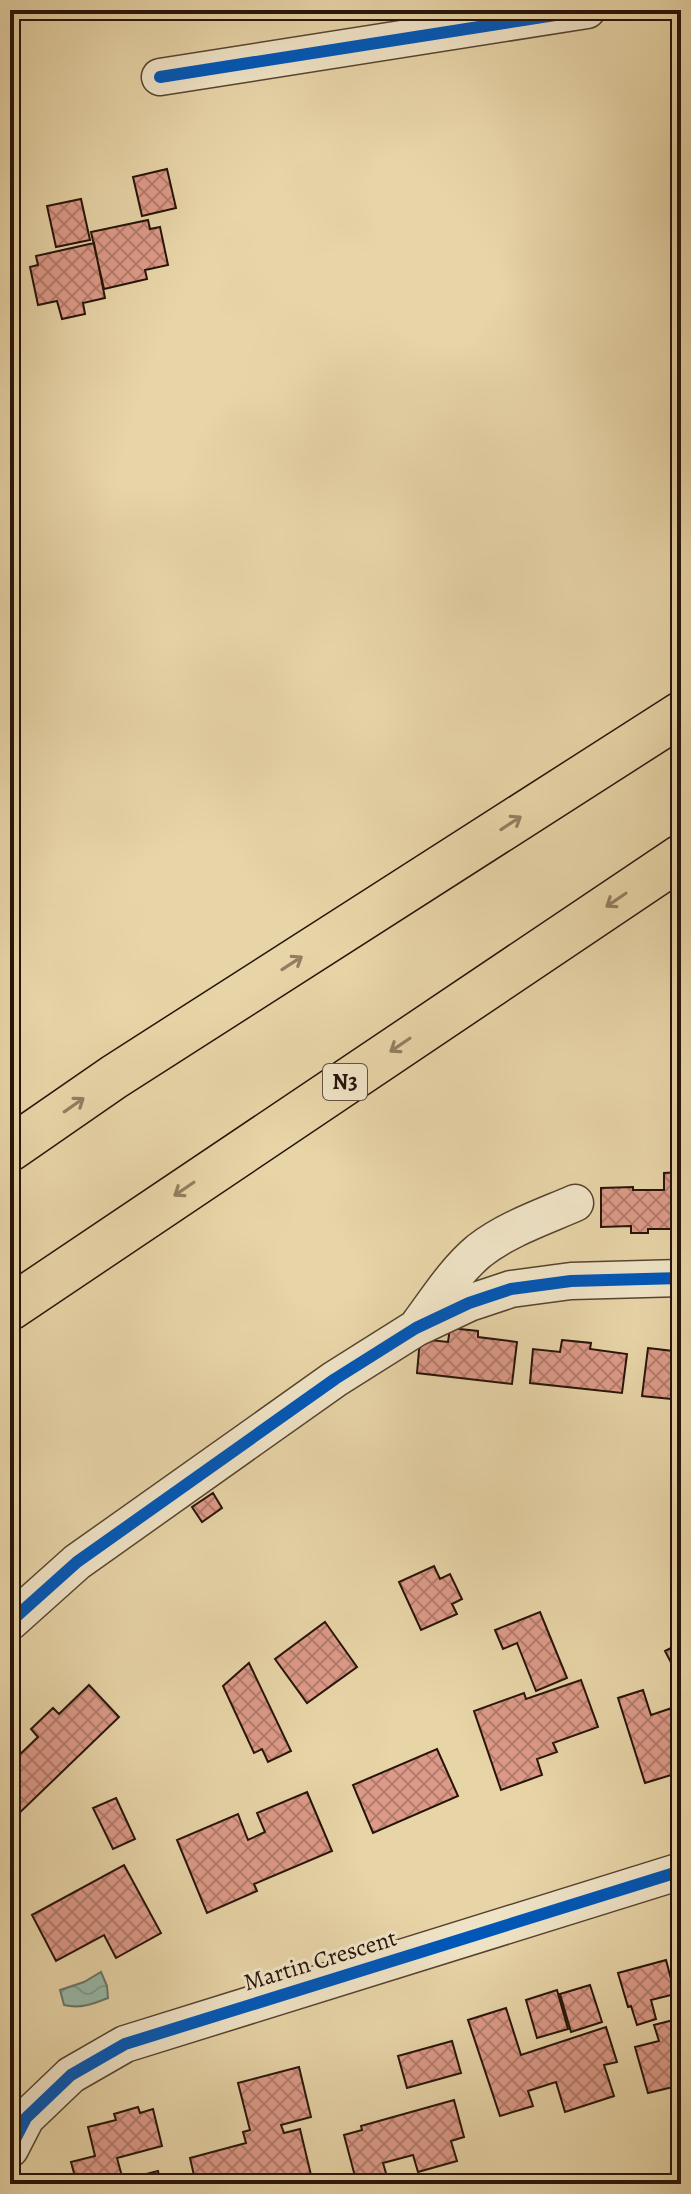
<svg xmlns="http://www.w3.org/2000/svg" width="691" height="2194" font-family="Alegreya,serif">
<defs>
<pattern id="water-waves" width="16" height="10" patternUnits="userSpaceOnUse" patternTransform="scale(2)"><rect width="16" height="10" fill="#97b8a8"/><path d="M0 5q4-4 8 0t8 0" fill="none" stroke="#829d8f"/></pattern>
<pattern id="building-cross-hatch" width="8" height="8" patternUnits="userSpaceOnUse" patternTransform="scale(2)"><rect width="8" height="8" fill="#dd9a88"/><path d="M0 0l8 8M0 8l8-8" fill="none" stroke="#b37c6d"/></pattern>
</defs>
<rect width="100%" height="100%" fill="#e7d4a7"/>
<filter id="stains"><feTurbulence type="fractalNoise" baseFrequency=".0025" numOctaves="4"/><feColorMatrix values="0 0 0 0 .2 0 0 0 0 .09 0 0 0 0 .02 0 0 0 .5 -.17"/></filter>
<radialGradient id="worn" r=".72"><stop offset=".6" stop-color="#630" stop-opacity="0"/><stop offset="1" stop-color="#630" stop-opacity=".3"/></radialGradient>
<path fill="url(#water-waves)" stroke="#6a7668" stroke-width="2" d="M101,1972L107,1986L108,1998C93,2004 80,2009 64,2005L60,1990L84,1982Z"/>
<path fill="url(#building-cross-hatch)" stroke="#271409" stroke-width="2" d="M167,169L176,208L142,216L133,177Z
M81,199L90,240L56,247L47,206Z
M148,220L150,229L160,227L168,265L145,270L147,279L104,289L91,232Z
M94,243L105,298L83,303L85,314L62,319L57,301L38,305L30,267L38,265L36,256Z
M681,1172V1229H648V1233H631V1226L601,1227V1188L633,1187V1190H664V1173Z
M450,1328L478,1331V1337L517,1342L512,1384L417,1373L420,1339L448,1342Z
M562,1340L591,1343L590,1349L627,1354L622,1393L530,1383L533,1349L560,1352Z
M648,1348L681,1352V1400L642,1396Z
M213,1493L222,1508L202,1522L192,1507Z
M434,1566L440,1579L450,1574L462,1599L452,1604L457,1614L421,1630L399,1582Z
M540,1612L567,1678L536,1691L517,1643L503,1649L495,1630Z
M325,1622L357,1667L307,1703L275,1659Z
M681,1629V1677L679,1678L665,1651L681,1643L675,1632Z
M249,1663L291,1751L268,1762L262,1749L254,1753L223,1686Z
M581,1680L598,1727L553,1743L557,1752L537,1759L542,1775L501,1790L474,1711L524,1693L526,1699Z
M89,1685L119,1717L10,1822V1764L38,1737L31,1729L53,1708L59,1714Z
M643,1690L651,1715L681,1705V1772L645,1783L618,1698Z
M437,1749L458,1796L373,1833L353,1785Z
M307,1792L332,1851L254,1884L257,1891L207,1913L177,1840L238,1814L248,1840L265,1832L257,1813Z
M116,1798L135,1839L113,1849L93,1808Z
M124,1865L161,1933L116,1958L104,1935L56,1961L32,1915Z
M666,1960L675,1994L651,2000L656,2019L637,2025L631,2006L628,2007L618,1973Z
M590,1985L602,2022L571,2032L560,1994Z
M557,1990L568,2029L537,2038L526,2000Z
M506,2008L521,2055L606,2027L617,2062L604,2065L614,2096L565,2112L556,2082L528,2091L533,2106L500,2116L468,2020Z
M681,2018V2103L677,2104L673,2087L648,2093L635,2047L659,2041L654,2025Z
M452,2041L461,2073L407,2088L398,2056Z
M299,2067L311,2117L281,2125L284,2133L300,2129L311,2175L297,2179L298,2184H196L190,2158L246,2143L243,2132L250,2130L238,2083Z
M454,2100L464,2137L451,2141L457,2161L418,2172L413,2155L383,2163L388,2180L375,2184H357L344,2135L362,2130L361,2126Z
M138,2107L140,2113L153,2109L162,2146L117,2158L123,2180L158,2171L161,2184H77L71,2162L95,2156L88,2127L116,2120L114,2114Z"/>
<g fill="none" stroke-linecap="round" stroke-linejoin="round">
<g stroke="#574430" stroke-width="39">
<path id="minor" d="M160,77L587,10
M419,1324C437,1300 455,1271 479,1251C507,1229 543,1217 575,1203
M10,1622L77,1562L335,1379L416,1328L469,1303L511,1289L571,1281L681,1278
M10,2149L26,2118L71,2075L125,2044L681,1871"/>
</g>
<g stroke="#271409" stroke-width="47">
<path id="motorway" d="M10,1149L114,1077L681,714
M10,1308L681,857"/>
</g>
<use href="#minor" stroke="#efe3c6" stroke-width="36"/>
<use href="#motorway" stroke="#e7d4a7" stroke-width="44"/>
<g stroke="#efe3c6" stroke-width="17">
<path id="cycleway" d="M160,77L587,10
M10,1622L77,1562L335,1379L416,1328L469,1303L511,1289L571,1281L681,1278
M10,2149L26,2118L71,2075L125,2044L681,1871"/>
</g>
<use href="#cycleway" stroke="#0057b8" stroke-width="12"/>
</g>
<defs><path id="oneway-shaft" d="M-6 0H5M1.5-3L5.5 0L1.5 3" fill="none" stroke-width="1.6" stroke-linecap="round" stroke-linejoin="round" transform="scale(2)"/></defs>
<g stroke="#917e60">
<use href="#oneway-shaft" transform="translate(511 823) rotate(-33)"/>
<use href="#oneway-shaft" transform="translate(616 900) rotate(146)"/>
<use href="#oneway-shaft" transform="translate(292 963) rotate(-33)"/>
<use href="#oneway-shaft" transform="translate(400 1045) rotate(146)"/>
<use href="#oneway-shaft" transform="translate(74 1105) rotate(-35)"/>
<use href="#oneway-shaft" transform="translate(184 1189) rotate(146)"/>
</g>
<g text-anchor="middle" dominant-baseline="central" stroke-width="6" stroke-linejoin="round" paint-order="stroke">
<rect fill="#efe3c6" stroke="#635242" stroke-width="2" x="323" y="1064" width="44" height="36" rx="6"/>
<g font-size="22" font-weight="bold" fill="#271409">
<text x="345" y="1082">N3</text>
</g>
<g font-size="24" fill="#271409" stroke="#efe3c6">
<text transform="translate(320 1960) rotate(-17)">Martin Crescent</text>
</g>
</g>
<rect width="691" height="2194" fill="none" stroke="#e7d4a7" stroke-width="40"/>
<rect x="12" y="12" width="667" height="2170" fill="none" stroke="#271409" stroke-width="4"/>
<rect x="20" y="20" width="651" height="2154" fill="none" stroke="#271409" stroke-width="2"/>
<rect width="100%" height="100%" filter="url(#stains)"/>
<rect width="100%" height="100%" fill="url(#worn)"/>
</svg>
